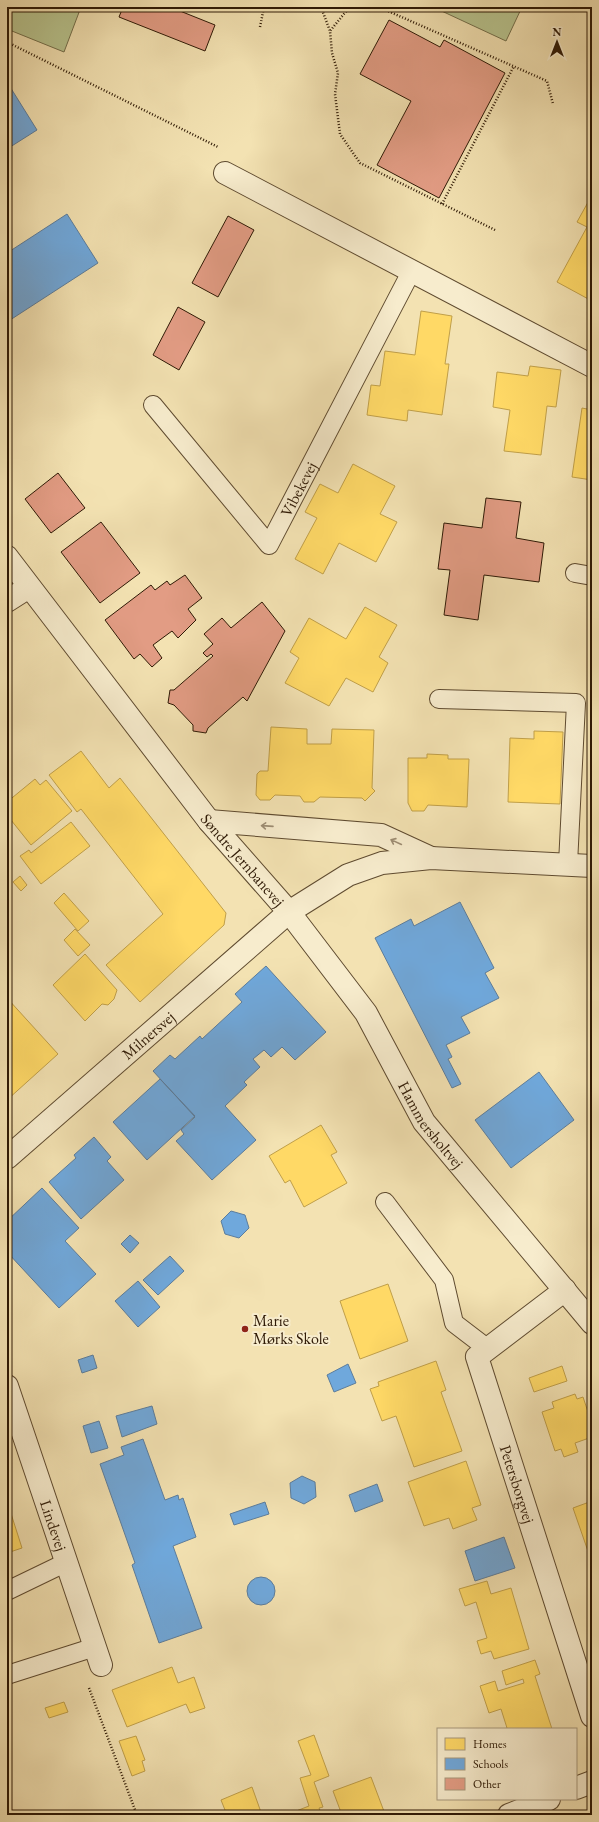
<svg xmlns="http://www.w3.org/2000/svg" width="599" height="1822" font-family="'EB Garamond',serif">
<rect width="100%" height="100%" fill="#f3e2b2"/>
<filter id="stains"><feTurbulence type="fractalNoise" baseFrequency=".005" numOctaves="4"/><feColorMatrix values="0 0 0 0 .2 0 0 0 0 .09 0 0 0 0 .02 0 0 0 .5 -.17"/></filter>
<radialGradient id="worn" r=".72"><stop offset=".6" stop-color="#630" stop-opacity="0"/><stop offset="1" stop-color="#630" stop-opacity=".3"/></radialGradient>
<path fill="#b8c48e" stroke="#736e4a" d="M7,7H81L64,52L7,29Z
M433,7H522L506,41Z"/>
<path fill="#ffd966" stroke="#c09f49" d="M592,195V301L557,282L587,227L577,222Z
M421,311L452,316L445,364H449L442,415L408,410L407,421L367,415L371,385L380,386L385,351L415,355Z
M530,366L561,370L556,407L547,406L541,455L504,451L510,410L493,407L497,372L528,376Z
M582,408L592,410V480L572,477Z
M353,464L395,486L380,514L397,522L376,562L339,543L323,574L295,559L317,518L305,512L320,484L338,493Z
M365,607L397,625L379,657L388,663L373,692L346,678L329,706L285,683L299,658L290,652L309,618L346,639Z
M271,727L307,729V744H331L332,729L374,730L372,788L375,791L365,801L362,798L320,797L314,802H304L300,796L275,795L270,800H260L256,795L257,774L260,771H268Z
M534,731L563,732L560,804L508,802L510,738L534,739Z
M81,751L109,788L120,778L226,913L224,925L140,1002L106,965L163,914L81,809L77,812L49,775Z
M427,754L448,755V759H469L467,807L428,805L424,811H412L408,803V758H427Z
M35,779L40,785L46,780L72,811L31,845L7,815V802Z
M71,822L90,846L41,884L20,856L29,850L31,853Z
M20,876L27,885L21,891L13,882Z
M64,893L89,921L78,931L54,903Z
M75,929L90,945L78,956L64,940Z
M85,954L117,990L114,999L108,1005L102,1004L85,1021L53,985Z
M7,998L58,1054L7,1100Z
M321,1125L337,1152L331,1155L347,1183L304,1207L290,1180L285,1183L269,1156Z
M388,1284L408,1341L360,1359L340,1301Z
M436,1361L446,1390L441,1392L462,1451L414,1467L396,1416L382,1421L370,1389L379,1386L378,1382Z
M562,1366L567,1381L534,1392L529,1378Z
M575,1394L577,1399L583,1397L592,1424V1437L575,1443L578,1452L564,1457L561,1449L555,1451L542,1412L554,1408L552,1402Z
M466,1461L481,1505L472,1508L477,1520L453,1529L449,1518L424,1526L408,1482Z
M7,1501L22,1548L7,1553Z
M592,1501V1556L590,1557L573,1508Z
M487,1581L491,1594L511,1588L529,1649L494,1659L491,1651L481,1654L477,1641L487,1638L476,1602L465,1606L459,1589Z
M535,1660L540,1674L535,1676L552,1729H504L507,1728L501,1709L489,1713L480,1686L495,1681L498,1691L524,1683L523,1679L506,1685L502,1671Z
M172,1667L178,1683L194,1677L205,1708L190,1713L186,1704L127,1727L112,1690Z
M64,1702L68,1712L49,1718L45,1708Z
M314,1735L329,1776L314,1782L323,1807L319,1808L322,1815H286L309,1806L300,1778L311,1775L298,1741Z
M136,1736L145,1760L142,1761L145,1771L132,1776L119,1741Z
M371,1777L385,1814L342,1815L333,1791Z
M252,1787L262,1815H227L221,1800Z"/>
<path fill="#6fa8dc" stroke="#5c7d9c" d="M7,82L37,130L7,149Z
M67,214L98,263L7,322V253Z
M460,902L494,968L485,973L499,998L461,1017L470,1033L446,1045L452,1057L448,1059L461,1084L452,1088L375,938L411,919L414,926Z
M266,966L326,1032L295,1060L282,1047L271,1057L264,1050L253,1059L260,1067L244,1082L247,1085L225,1106L256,1140L212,1180L176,1141L184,1134L181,1130L195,1117L153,1071L170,1055L175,1059L200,1036L202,1039L242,1002L235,994Z
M539,1072L574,1120L511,1168L475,1120Z
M160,1079L195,1116L147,1160L113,1122Z
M94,1137L111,1157L107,1161L124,1180L81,1219L49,1182L76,1158L74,1155Z
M42,1188L79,1228L65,1241L96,1274L59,1308L7,1252V1221Z
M231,1211L245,1215L249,1228L239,1238L225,1234L221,1221Z
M130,1235L139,1243L130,1253L121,1244Z
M170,1256L184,1271L158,1295L143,1280Z
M138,1281L160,1307L138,1327L115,1301Z
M93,1355L97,1368L82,1373L78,1360Z
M348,1364L356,1383L334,1392L327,1375Z
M152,1406L157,1424L122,1437L116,1416Z
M99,1421L108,1448L91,1453L83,1426Z
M143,1439L165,1500L178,1495L179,1500L183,1498L196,1537L173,1546L202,1628L159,1643L132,1565L135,1563L100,1464L124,1455L121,1447Z
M302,1476L315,1482L316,1497L304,1504L291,1498L290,1483Z
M377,1484L383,1501L355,1512L349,1495Z
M265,1502L269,1514L234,1525L230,1514Z
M504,1537L515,1568L475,1581L465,1551Z
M247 1591a14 14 0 1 1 28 0a14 14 0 1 1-28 0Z"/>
<path fill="#e29c84" stroke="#2e1905" d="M123,7H170L215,25L205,51L119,17Z
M389,20L440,47L444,40L505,73L439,198L377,165L411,101L360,74Z
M228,216L254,230L218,297L192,283Z
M178,307L205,322L179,370L153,355Z
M58,473L85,508L51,533L25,499Z
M486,498L521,502L516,538L544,543L539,582L484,575L478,620L444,615L450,570L438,569L444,523L482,528Z
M101,522L140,573L100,603L61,552Z
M185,575L202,598L188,609L196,620L178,638L172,631L153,645L162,658L152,667L140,654L134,659L105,620L151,585L155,590L167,581L170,585Z
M262,602L285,631L247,701L243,697L208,728L206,733L193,731V725L174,705L168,703L170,690H174L213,656L211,654L207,657L203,653L213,644L204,634L222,618L231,628Z"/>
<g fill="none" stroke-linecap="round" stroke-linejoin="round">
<g stroke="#5f4b30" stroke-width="20">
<g id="service">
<path id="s1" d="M153,405L269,545L411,272"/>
<path d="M575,573L592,576"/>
<path d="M439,699L576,703L568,864"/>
<path d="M385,1202L444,1280L454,1323L488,1349"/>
<path d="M7,1591L67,1562"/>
<path d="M7,1675L95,1647"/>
</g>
</g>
<g stroke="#5f4b30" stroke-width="24">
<g id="minor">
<path d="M225,173L592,366"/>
<path d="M7,601L29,587"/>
<path id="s2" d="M565,1290L477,1357L592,1716"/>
<path id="s3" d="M7,1386L101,1665"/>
<path d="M576,1788L592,1782"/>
<path d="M509,1815L549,1799"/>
</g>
</g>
<g stroke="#5f4b30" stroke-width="24">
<g id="tertiary">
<path id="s4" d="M7,557L209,821L289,912L366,1013L424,1122L592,1323"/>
<path d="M209,821L381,835L431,858"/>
<path id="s5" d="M7,1158L289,912L348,875L382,863L431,858L592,866"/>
</g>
</g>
<path stroke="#2e1905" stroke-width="2.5" stroke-dasharray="1 2" stroke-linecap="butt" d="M321,7L330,31
M260,27L264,7
M7,42L218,147
M442,204L514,66
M495,230L360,163L340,134L335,94L338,73L332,53L330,31L348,9L381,8L547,81L553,104
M89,1688L137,1815"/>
<use href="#service" stroke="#f7eccd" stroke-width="18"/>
<use href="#minor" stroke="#f7eccd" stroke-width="22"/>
<use href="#tertiary" stroke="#f7eccd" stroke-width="22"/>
</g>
<defs><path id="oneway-shaft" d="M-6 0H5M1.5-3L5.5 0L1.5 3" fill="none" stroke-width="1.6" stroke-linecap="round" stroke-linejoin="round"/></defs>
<g stroke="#9d8d73">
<use href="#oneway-shaft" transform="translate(267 826) rotate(-176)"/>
<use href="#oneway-shaft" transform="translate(396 842) rotate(-155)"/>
</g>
<circle fill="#8f2418" stroke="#f7eccd" stroke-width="1.5" cx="245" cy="1329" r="4"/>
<g text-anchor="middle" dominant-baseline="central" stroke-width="4" stroke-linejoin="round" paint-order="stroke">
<g font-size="16" fill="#2e1905" stroke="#f7eccd">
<text stroke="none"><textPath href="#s1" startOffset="245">Vibekevej</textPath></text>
<text stroke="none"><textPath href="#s4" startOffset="384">Søndre Jernbanevej</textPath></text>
<text stroke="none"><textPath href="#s5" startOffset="187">Milnersvej</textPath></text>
<text stroke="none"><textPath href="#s4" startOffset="710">Hammersholtvej</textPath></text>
<text stroke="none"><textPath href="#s2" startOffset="244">Petersborgvej</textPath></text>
<text stroke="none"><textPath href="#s3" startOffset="147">Lindevej</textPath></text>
</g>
<g font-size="16" fill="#2e1905" stroke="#f7eccd" text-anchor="start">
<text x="253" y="1320">Marie<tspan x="253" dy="18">Mørks Skole</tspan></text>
</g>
</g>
<rect width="599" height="1822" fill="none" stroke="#f3e2b2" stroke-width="24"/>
<rect x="8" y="8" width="583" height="1806" fill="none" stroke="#2e1905" stroke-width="2"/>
<rect x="12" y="12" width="575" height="1798" fill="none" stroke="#2e1905"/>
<rect x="437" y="1728" width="140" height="72" fill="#f7eccd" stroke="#a7987d"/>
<rect x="445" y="1738" width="20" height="12" fill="#ffd966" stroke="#a7987d"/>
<text x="473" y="1748" font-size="12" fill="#2e1905">Homes</text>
<rect x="445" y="1758" width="20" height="12" fill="#6fa8dc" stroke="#a7987d"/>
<text x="473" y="1768" font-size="12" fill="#2e1905">Schools</text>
<rect x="445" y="1778" width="20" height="12" fill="#e29c84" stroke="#a7987d"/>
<text x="473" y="1788" font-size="12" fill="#2e1905">Other</text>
<g transform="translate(557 42)" stroke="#f7eccd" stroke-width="3" paint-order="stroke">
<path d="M0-3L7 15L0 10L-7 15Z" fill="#2e1905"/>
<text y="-6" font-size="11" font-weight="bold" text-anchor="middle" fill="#2e1905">N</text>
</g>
<rect width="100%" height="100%" filter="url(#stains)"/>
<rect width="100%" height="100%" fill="url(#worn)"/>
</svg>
